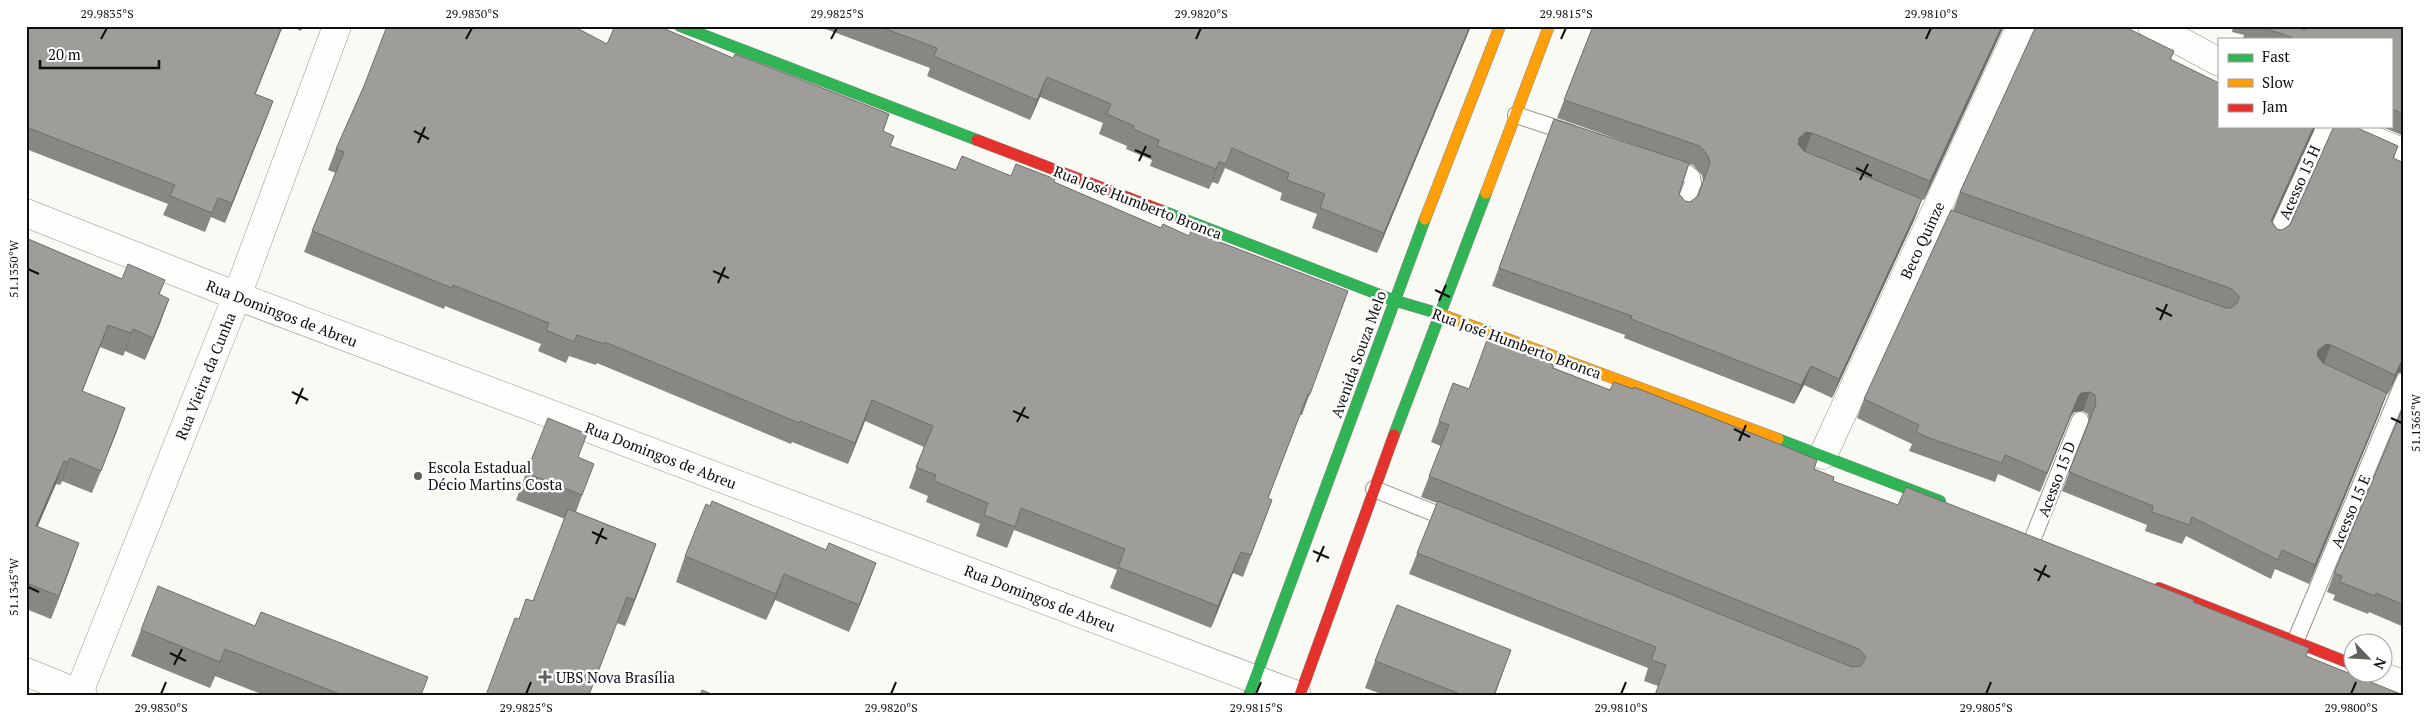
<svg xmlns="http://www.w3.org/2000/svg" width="2430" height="721" font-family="'PT Serif',serif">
<rect width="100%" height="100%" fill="#fafaf4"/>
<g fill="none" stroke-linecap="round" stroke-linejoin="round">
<g stroke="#949492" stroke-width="18">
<path id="lane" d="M1516,115L1571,133
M1665,166L1687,173L1692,177L1693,183L1682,211
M2274,239L2325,126
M1374,489L1454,521
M2033,538L2080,420
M2295,642L2404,381"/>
</g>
<g stroke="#949492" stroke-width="29">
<path id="street" d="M2152,26L2219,62
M2339,126L2404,153
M26,213L237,296L1297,695
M1823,455L2021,26
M26,672L83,695
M2376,674L2404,685
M78,695L237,296L337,26"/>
</g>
<g stroke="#8b8b88" stroke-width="12">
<path id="fast" d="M680,26L977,140
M1160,210L1393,300L1437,313
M1394,435L1486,193
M1778,439L1940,501
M1249,695L1425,219"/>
</g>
<g stroke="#8b8b88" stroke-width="12">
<path id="slow" d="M1486,193L1549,26
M1425,219L1500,26
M1437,313L1778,439"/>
</g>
<g stroke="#8b8b88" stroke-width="12">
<path id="jam" d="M977,140L1160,210
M2159,588L2352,664
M1300,695L1394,435"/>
</g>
<use href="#lane" stroke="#fefefd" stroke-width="16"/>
<use href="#street" stroke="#fefefd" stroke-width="28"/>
<use href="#fast" stroke="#30b455" stroke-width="11"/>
<use href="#slow" stroke="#ff9f0a" stroke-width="11"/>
<use href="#jam" stroke="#e5322d" stroke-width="11"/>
</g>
<path fill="#888784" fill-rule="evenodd" d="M26,26L256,94L273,101L225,223L211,217L205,232L163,215L168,204L26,149Z
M290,26H303L301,31Z
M824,26H1471L1377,253L1312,228L1317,214L1280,200L1282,193L1225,168L1218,184L1212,182L1209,189L1150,166L1152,160L1126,149L1127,146L1099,134L1103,123L1040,97L1030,120L927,76L930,68L823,28Z
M1593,26H2004L1924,200L1922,199L1915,218L1832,398L1804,385L1794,404L1624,338L1625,335L1492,286L1554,119L1646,149L1557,118ZM1689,164L1693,165L1702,175L1703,182L1698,196L1690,202L1685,201L1679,194Z
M2233,26H2296L2305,30L2404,26V136L2380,126H2391V39H2243L2244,35L2232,32Z
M607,44L733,58L889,114L883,131L890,146L956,170L1011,176L1054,182L1161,228L1189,236L1348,291L1302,415H1300L1268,498L1272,500L1243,577L1233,573L1211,628L1110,588L1117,570L1014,530L1007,548L976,536L980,524L926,502L928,496L909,488L924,447L865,421L848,464L792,442L791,444L597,363L596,365L569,356L566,363L538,351L541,344L445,306L444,309L304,252L312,231L336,173L328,170L336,149L364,86Z
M2174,51L2171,59L2277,229L2282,230L2398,146L2394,158L2404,163V372L2398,373L2388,394L2324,364L2380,412L2309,584L2275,569L2271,579L2186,536L2182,544L2145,531L2147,525L2062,491L2089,422L2088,414L2083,411L2074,412L2071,416L2040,492L1998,474L1995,482L1923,456L1909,451L1912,444L1857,418L1864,399L1953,211L1960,192Z
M26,238L122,279L165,280L159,295L161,321L145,360L125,351L123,356L100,347L82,391L117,431L92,493L62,481L60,485L56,484L37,527L71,566L51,619L26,609Z
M1553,368L1814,469L1833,481L1898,505L2193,602L2309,648L1658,686L1644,681L1648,668L1409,574L1437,503L1421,497L1441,446L1431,442L1439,421Z
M2404,405V627L2369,612L2368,614L2333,600L2335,595L2327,592L2334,573Z
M579,458L584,490L576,512L656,544L625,626L617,623L519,619L533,601L565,519L516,500L526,473Z
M826,550L876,563L866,590L849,632L775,600L766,620L676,582L685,556Z
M141,630L421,695H264L215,676L210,688L131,656Z
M1511,650L1495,695H1384L1365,688L1375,661Z"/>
<path fill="#6f6e6b" d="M282,26H283L248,113L255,94Z
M1470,26H1471L1377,253L1384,233Z
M2002,26H2004L1924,200L1930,181Z
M1047,77L1040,97L1030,120L1037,100Z
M273,101L266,120L225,223L232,203Z
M2314,126H2316L2264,240L2271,221Z
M1806,132L1812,133L1805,152L1792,157L1799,138Z
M1219,162L1212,182L1209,189L1216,169Z
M1922,199L1915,218L1832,398L1839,379Z
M169,299L161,321L145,360L153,338Z
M108,325L100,347L74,413L82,391Z
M133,329L125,351L123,356L131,333Z
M2326,344L2331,345L2324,364L2311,368L2318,350Z
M2404,356V372L2398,373L2388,394L2395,375Z
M1811,366L1804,385L1794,404L1801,385Z
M2090,392L2083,411L2074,412L2071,416L2040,492L2078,397L2081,393Z
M2387,393L2380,412L2309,584L2315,565Z
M872,400L865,421L848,464L855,443Z
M125,408L117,431L92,493L101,471Z
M70,458L62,481L60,485L68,462Z
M64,461L56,484L28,549L36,526Z
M79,543L71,566L51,619L59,596Z
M656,544L647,570L625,626L634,600Z
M1241,552L1233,573L1211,628L1218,606Z
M876,563L866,590L849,632L859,605Z
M784,574L775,600L766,620L776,594Z
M225,649L215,676L210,688Z"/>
<path fill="#9e9d99" stroke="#6f6e6b" d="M26,26H282L255,94L273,101L232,203L218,198L212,213L170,196L175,185L26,127Z
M387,26H573L607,44L615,26H658L733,58L735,54L889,114L883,131L894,136L890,146L956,170L962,156L1011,176L1016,164L1055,179L1054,182L1161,228L1163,224L1189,236L1191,231L1348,291L1310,394H1308L1268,498L1272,500L1251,555L1241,552L1218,606L1118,567L1125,549L1021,508L1015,527L984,515L988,503L934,481L936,475L916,467L933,426L872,400L855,443L800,421L799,423L605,342L604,344L577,335L574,342L546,330L549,323L453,285L452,288L312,231L344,152L336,149L364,86Z
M878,26H1470L1384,233L1320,208L1325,194L1287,180L1289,173L1232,148L1226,164L1219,162L1216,169L1157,146L1159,140L1133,129L1134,126L1107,114L1111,104L1047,77L1037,100L934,56L937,48Z
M1593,26H2002L1930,181L1812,133L1806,132L1799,138L1798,144L1804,151L1922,199L1839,379L1811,366L1801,385L1631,319L1632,316L1499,268L1554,119L1689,163L1679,194L1685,201L1690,202L1698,196L1710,163L1708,156L1700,146L1564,100Z
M2036,26H2123L2174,51L2170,59L2219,83V126H2314L2271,221L2277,229L2282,230L2290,225L2334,126H2353L2398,146L2393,158L2404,163V356L2395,375L2331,345L2326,344L2318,350L2317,356L2323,363L2387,393L2315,565L2282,550L2278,560L2192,517L2189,525L2152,512L2153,506L2069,472L2096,404L2095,395L2090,392L2081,393L2078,397L2047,473L2005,455L2002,463L1929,438L1916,432L1919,425L1864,399L1951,210L2226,308H2231L2238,302L2239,296L2232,289L1960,192Z
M2259,26H2296L2305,30L2310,26H2404V114L2391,109V39H2296Z
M26,238L122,279L128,264L165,280L159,294L169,299L153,338L133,329L131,333L108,325L82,391L125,408L101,471L70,458L68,462L64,461L36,526L79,543L59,596L26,583Z
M1487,340L1554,365L1553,368L1610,390L1614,382L1633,389L1634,387L1789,448L1817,460L1814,469L1834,477L1833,481L1898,505L1906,487L2194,600L2193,602L2309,648L2306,656L2403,695H1655L1666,665L1651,660L1656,647L1417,553L1438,501L1852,667L1861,666L1866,657L1859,649L1429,476L1449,425L1439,421L1453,383L1469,389Z
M2404,405V605L2376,593L2375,596L2340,582L2342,576L2334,573Z
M548,418L587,434L578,457L594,464L582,495L526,473Z
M712,501L826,550L829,543L876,563L859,605L784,574L776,594L685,556L706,504L710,506Z
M568,509L656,544L634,600L627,597L589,695H486L515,618L519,619L526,599L533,601Z
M158,586L255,626L261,612L428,677L421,695H342L225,649L220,662L141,630Z
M1397,605L1511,650L1494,695H1463L1375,661Z
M702,690L714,695H700Z"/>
<path fill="none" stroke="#0e0e0e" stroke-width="2" d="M101,39L107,28M466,39L472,28M831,39L837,28M1196,39L1201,28M1561,39L1566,28M1926,39L1931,28M414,131L429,139M418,143L425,127M1135,150L1151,157M1139,161L1146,146M1856,168L1872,176M1860,180L1868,164M28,269L39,274M713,271L729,278M718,283L725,267M1435,290L1450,297M1439,301L1446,285M2156,308L2172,316M2160,320L2167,304M292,392L308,400M296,404L303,388M1013,411L1029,418M2391,418L2402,423M1017,422L1025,407M1734,429L1750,437M1739,441L1746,425M592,532L607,539M596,544L603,528M1313,551L1329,558M1317,562L1324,546M2034,569L2050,577M2038,581L2046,565M28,587L39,592M170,653L186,661M174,665L182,649M161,694L166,682M526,694L531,682M891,694L896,682M1256,694L1261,682M1621,694L1626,682M1986,694L1991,682M2351,694L2356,682"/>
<g fill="#61615e" stroke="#fff" stroke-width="2">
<circle cx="418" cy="476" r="5"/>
<path d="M542.5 669.5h5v5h5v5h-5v5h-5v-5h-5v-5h5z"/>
</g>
<g text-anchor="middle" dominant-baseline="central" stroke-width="5" stroke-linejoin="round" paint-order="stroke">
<g font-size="15" fill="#0e0e0e" stroke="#fff">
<text transform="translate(2299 182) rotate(-66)">Acesso 15 H</text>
<text transform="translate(1138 202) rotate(21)">Rua José Humberto Bronca</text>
<text transform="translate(1922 240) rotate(-65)">Beco Quinze</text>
<text transform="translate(282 313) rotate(21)">Rua Domingos de Abreu</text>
<text transform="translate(1517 343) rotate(20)">Rua José Humberto Bronca</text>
<text transform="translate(1358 354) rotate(-70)">Avenida Souza Melo</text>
<text transform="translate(205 376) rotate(-68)">Rua Vieira da Cunha</text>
<text transform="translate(661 455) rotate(21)">Rua Domingos de Abreu</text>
<text transform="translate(2056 479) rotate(-69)">Acesso 15 D</text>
<text transform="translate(2350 511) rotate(-67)">Acesso 15 E</text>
<text transform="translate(1040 598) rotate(21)">Rua Domingos de Abreu</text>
</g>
<g font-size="15" fill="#0e0e0e" stroke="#fff" text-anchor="start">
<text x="428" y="467">Escola Estadual<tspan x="428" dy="17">Décio Martins Costa</tspan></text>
<text x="556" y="677">UBS Nova Brasília</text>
</g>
</g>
<rect width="2430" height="721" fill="none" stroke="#ffffff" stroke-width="55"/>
<rect x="2218" y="38" width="175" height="90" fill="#ffffff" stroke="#9f9f9f"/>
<rect x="2228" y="54" width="25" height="8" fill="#30b455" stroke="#9f9f9f"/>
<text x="2262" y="62" font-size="15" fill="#0e0e0e">Fast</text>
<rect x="2228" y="79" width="25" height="8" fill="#ff9f0a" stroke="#9f9f9f"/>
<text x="2262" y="88" font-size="15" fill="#0e0e0e">Slow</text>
<rect x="2228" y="104" width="25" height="8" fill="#e5322d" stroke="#9f9f9f"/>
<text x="2262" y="112" font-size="15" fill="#0e0e0e">Jam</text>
<g transform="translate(2368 658) rotate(115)"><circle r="24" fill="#ffffff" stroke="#9f9f9f"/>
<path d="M0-4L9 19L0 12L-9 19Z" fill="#61615e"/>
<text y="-8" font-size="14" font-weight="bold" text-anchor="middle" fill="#0e0e0e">N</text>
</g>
<path d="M40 60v8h119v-8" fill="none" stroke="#0e0e0e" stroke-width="2.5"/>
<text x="48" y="60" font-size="15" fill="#0e0e0e" stroke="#ffffff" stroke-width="4" paint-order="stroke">20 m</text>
<rect x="28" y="28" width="2374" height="666" fill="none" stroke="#0e0e0e" stroke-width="2"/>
<g font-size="12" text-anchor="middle" fill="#0e0e0e">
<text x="107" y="18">29.9835°S</text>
<text x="472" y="18">29.9830°S</text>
<text x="837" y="18">29.9825°S</text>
<text x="1201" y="18">29.9820°S</text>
<text x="1566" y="18">29.9815°S</text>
<text x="1931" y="18">29.9810°S</text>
<text transform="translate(14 269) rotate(-90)" y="4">51.1350°W</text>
<text transform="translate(2416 423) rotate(-90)" y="4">51.1365°W</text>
<text transform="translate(14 587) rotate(-90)" y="4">51.1345°W</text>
<text x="161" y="712">29.9830°S</text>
<text x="526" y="712">29.9825°S</text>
<text x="891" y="712">29.9820°S</text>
<text x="1256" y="712">29.9815°S</text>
<text x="1621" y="712">29.9810°S</text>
<text x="1986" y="712">29.9805°S</text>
<text x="2351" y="712">29.9800°S</text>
</g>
</svg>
